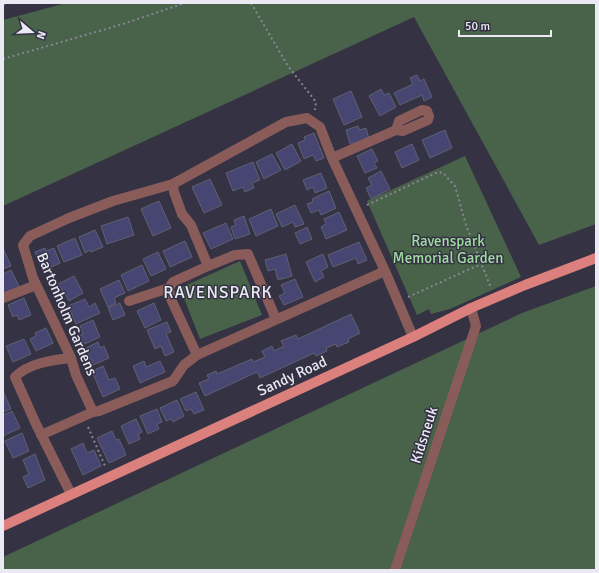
<svg xmlns="http://www.w3.org/2000/svg" width="599" height="573" font-family="Signika,sans-serif">
<rect width="100%" height="100%" fill="#343243"/>
<path fill="#49634a" d="M66,3H596V224L539,245L414,17L3,206V20Z
M465,156L521,277L450,309L431,314L429,309L417,315L367,201Z
M240,261L262,315L200,339L180,288Z
M596,286V570H3V557L522,313Z"/>
<path fill="#474672" stroke="#5f6072" d="M417,75L420,81L424,79L432,97L424,101L422,95L400,105L394,93L413,84L410,78Z
M381,89L384,95L389,93L396,107L380,116L369,96Z
M351,91L362,117L344,125L333,99Z
M358,126L360,130L366,128L369,139L350,144L346,130Z
M445,130L452,148L430,158L422,140Z
M314,133L324,158L316,161L313,155L304,159L298,143L305,140L304,137Z
M292,144L301,161L285,170L276,153Z
M412,144L419,160L402,168L395,152Z
M372,149L378,161L374,163L377,168L365,173L357,156Z
M272,154L281,170L264,179L256,162Z
M253,162L260,180L252,183L254,188L245,192L243,187L233,191L226,173Z
M381,171L390,189L371,199L366,188L372,185L368,178Z
M321,173L327,188L315,193L313,187L307,190L303,180Z
M210,179L222,205L204,213L192,187Z
M329,191L336,208L321,215L319,210L311,213L307,204L313,202L312,199Z
M159,201L171,228L153,236L141,209Z
M295,205L304,224L295,227L293,222L282,227L276,214Z
M271,209L278,226L256,236L249,219Z
M339,212L347,230L326,239L321,227L326,224L324,219Z
M244,216L250,234L235,239L231,227L236,225L234,220Z
M128,217L134,235L107,244L101,226Z
M226,223L233,239L211,249L203,233Z
M307,227L312,239L300,244L295,233Z
M95,230L103,247L91,252L90,250L85,253L79,237Z
M75,238L82,255L64,262L57,246Z
M185,241L192,257L170,267L163,251Z
M359,242L367,260L358,264L356,258L333,267L328,255Z
M3,248L11,266L3,269Z
M45,248L46,251L54,248L60,263L43,271L35,252Z
M158,252L166,269L151,276L143,259Z
M286,254L292,276L278,280L275,269L268,271L265,260Z
M323,254L328,267L321,271L324,277L315,282L306,262Z
M142,265L149,281L128,291L121,275Z
M11,270L20,288L3,294V274Z
M74,276L83,293L69,301L58,284Z
M295,279L303,297L284,305L279,296L285,293L281,285Z
M119,280L125,293L114,298L116,303L108,307L100,289Z
M24,298L31,315L19,320L17,315L13,317L8,305Z
M85,299L89,307L95,303L100,313L76,324L68,306Z
M120,303L125,315L113,320L108,308Z
M154,303L161,320L145,328L137,311Z
M351,314L360,333L348,339L349,342L337,347L336,344L326,348L327,351L316,356L314,353L260,378L257,372L205,396L199,383L209,379L207,375L216,371L217,374L252,359L253,362L265,357L262,351L272,346L274,351L284,346L281,341L296,335L298,339Z
M93,320L100,337L80,346L76,337L83,334L80,326Z
M167,322L171,332L166,333L174,352L165,356L161,346L155,349L147,330Z
M46,328L53,343L36,351L30,339L36,336L35,333Z
M24,339L31,354L13,362L6,346Z
M98,342L100,348L104,346L109,358L93,365L86,348Z
M144,361L146,367L160,361L165,372L140,383L133,366Z
M103,366L109,380L115,378L120,389L103,397L92,371Z
M3,391L11,409L3,412Z
M196,392L204,410L194,414L191,409L186,411L180,399Z
M177,400L184,416L173,422L171,419L166,421L160,408Z
M157,409L162,422L157,424L159,429L148,434L140,416Z
M12,411L20,428L3,436V415Z
M136,419L142,432L138,434L140,439L129,444L121,426Z
M112,431L116,440L119,439L126,455L109,463L97,438Z
M22,433L29,451L13,458L5,441Z
M83,443L87,453L94,450L101,466L83,475L71,449Z
M35,454L45,480L28,488L23,477L29,474L23,460Z"/>
<g fill="none" stroke-linecap="round" stroke-linejoin="round">
<path stroke="#888695" stroke-width="2" stroke-dasharray="2 3" stroke-linecap="butt" d="M251,3L288,66L316,102L315,110
M3,4L10,3
M3,59L123,24L185,3
M367,205L438,172L443,173L455,186L466,225L491,288
M408,297L481,264
M88,427L105,466"/>
<path stroke="#895c5a" stroke-width="10" d="M332,158L396,130L403,131L428,120L429,116L427,111L422,110L399,121L396,130
M173,184L174,192L182,214L191,225L208,266
M3,298L36,285
M129,301L169,288
M276,319L248,254L235,255L208,266L173,282L169,288L171,299L197,355L385,271
M93,412L76,375L71,358L33,278L23,245L30,236L69,218L113,201L173,184L286,122L307,118L320,127L332,158L385,271L413,337
M41,435L93,412L99,411L173,381L184,365L197,355
M71,494L35,422L15,377C29,363 52,360 71,358
M395,570L476,326L471,308"/>
<path stroke="#db807d" stroke-width="10" d="M3,526L413,337L471,308L525,285L596,258"/>
</g>
<g text-anchor="middle" dominant-baseline="central" stroke-width="3" stroke-linejoin="round" paint-order="stroke">
<g font-size="15" fill="#a0dda2" stroke="#343243">
<text x="448" y="241">Ravenspark<tspan x="448" dy="17">Memorial Garden</tspan></text>
</g>
<g font-size="15" fill="#eae9f4" stroke="#343243">
<text transform="translate(67 314) rotate(67)">Bartonholm Gardens</text>
<text transform="translate(292 376) rotate(-25)">Sandy Road</text>
<text transform="translate(424 435) rotate(-72)">Kidsneuk</text>
</g>
<g font-size="17" letter-spacing="1" fill="#eae9f4" stroke="#343243">
<text x="218" y="292">RAVENSPARK</text>
</g>
</g>
<rect width="599" height="573" fill="none" stroke="#eae9f4" stroke-width="8"/>
<g transform="translate(32 32) rotate(109)" stroke="#343243" stroke-width="3" paint-order="stroke">
<path d="M0-3L7 15L0 10L-7 15Z" fill="#eae9f4"/>
<text y="-6" font-size="11" font-weight="bold" text-anchor="middle" fill="#eae9f4">N</text>
</g>
<path d="M459 30v6h92v-6" fill="none" stroke="#eae9f4" stroke-width="2"/>
<text x="465" y="30" font-size="12" fill="#eae9f4" stroke="#343243" stroke-width="3" paint-order="stroke">50 m</text>
</svg>
